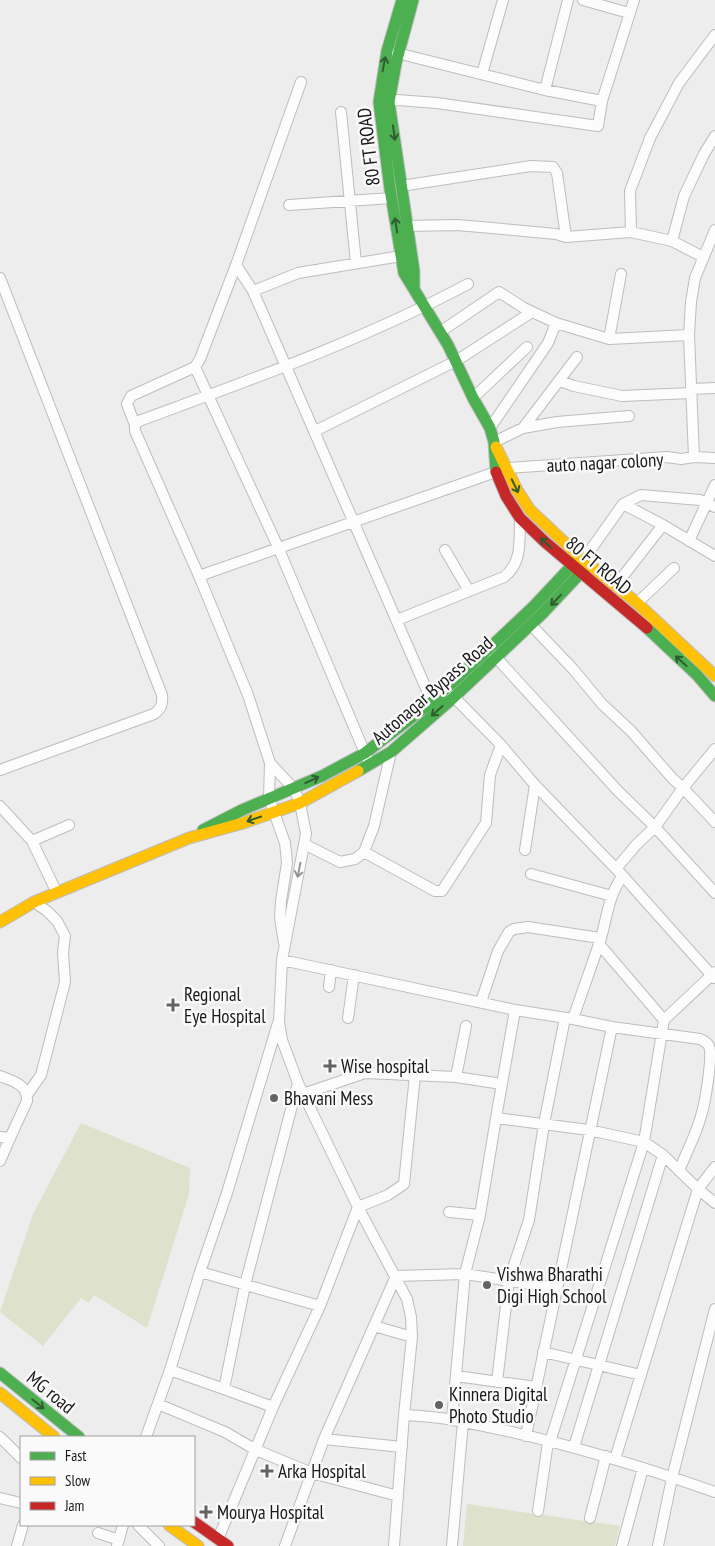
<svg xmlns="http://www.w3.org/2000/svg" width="715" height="1546" font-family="'PT Sans Narrow',sans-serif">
<rect width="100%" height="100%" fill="#ededee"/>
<path fill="#dee1cc" d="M81,1123L190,1168L189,1194L147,1328L94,1295L89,1303L81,1298L43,1346L0,1312L33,1214Z
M467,1504L620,1526L615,1546H463Z"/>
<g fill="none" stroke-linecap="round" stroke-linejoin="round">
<g stroke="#bdbdbe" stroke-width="12">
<path id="street" d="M583,0L629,13
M397,53L545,90L602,101
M482,74L503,0
M545,90L568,0
M389,102L397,100L437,103L598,126L602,101L634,0
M341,112L356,263
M401,186L531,166L553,167L557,173L566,237
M289,205L392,198
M407,226L457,225L492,228L556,234L566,237L631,232L672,241L703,257
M631,232L630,191L650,138L679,83L715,35
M672,241L684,196L704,154L715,136
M236,265L253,291L432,702
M0,278L162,695C163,704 161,709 154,714L0,770
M253,291L298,273L401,256
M440,332L499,292L524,308L556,323L609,339L689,335
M609,339L621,274
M195,367L278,547L367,758
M560,381L574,386L622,396L691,393
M691,389L715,388
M473,398L527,347
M135,425L127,404L131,396L195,367L200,359L236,265L301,82
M490,428L548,343L556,323
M523,428L577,357
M315,431L456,361L532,312
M494,442L523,428L557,422L629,416
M694,457L689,335L691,302L695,278L715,230
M623,504L663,525L715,556
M689,541L715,485
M445,550L469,591
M589,564L587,556L589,552L623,504L641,495L700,500L715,507
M199,576L507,468L667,457L681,459L694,457L715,458
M616,585L663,525
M637,603L674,568
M397,620L504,577C523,562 519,540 520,518
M531,625L573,669L602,704L631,731L672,778L683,788L715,822
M492,653L618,791L655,827L715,893
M449,692L501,745L535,785L623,876L714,978
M270,763L294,789L300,803L306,834L282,960L279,1022L282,1040L298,1083L358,1207L407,1299L411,1317L412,1337L404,1415L394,1546
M0,806L32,841L57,893
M32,841L69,825
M304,844L340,862L355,859L364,852L374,826L391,752
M525,850L535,785
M364,852L435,891H442L486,823L490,775L501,745
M616,869L636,845L655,827L683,788L715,749
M531,874L612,896
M284,943L280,918L281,901L287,863L286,852L285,843L269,798L270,763L248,695L199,576L135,431V425L139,421C250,380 363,340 468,284
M599,944L664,1020
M282,960L515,1010L573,1019L612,1027L700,1039C704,1041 707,1042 709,1046C713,1056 705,1104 701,1116C696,1135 686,1153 679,1171
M329,987L331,970
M481,1002L498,951L509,932L514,929L528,927L600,938
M515,1010L496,1118L589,1130L644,1142L663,1155L698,1189L715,1203
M348,1018L354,975
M573,1019C582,992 592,965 601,938C607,917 609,893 623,876
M0,1076C12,1081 28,1084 27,1101L10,1138L0,1137
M456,1077L466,1026
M303,1094L365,1073L456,1077L502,1084
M27,1095L41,1075L65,982L63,953L65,936L57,921L47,911L34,902
M0,1161L10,1138
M449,1212L480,1215
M200,1272L320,1306
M374,1326L412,1337
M543,1352L641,1375
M170,1370L224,1389
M456,1376L536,1387
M497,1382L509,1280L529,1220L544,1124L565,1018
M158,1404L225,1432L256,1450L312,1473L398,1496
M273,1407L224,1389L245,1285L298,1083
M404,1415C420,1416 437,1417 453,1420C543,1436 629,1462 715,1492
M452,1420L465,1274L480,1215L496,1118
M526,1436L612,1027
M0,1437L21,1458
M146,1437L170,1370L200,1272L227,1193L278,1023
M324,1439L402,1447
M550,1442L644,1142L664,1020L715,972
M574,1447L663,1155
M615,1459L698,1189L715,1167
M0,1498L21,1503
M538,1511L548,1442
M590,1518L606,1456
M138,1525L159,1546
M98,1533L119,1540
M218,1539L273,1407L320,1306L358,1207L388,1195L404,1184L415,1075
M17,1546L23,1525
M117,1546L123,1525
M285,1546L324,1439L396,1276L465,1274L556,1288
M452,1546L463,1422
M622,1546L643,1468
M658,1546L672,1478L715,1309"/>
</g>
<g stroke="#bdbdbe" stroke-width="13">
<path id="fast" d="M402,0L387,51L379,102L390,189L404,273L448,345L473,398L490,428L494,442L496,472
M413,0L396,63L389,102L414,271V288
M647,628L697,675L715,696
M358,771L391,752L453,698L542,614L589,564
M203,830L242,810L322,776L365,753L432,702L534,606L580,557
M0,1373L79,1437"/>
</g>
<g stroke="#bdbdbe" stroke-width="13">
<path id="slow" d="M496,447L517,490L530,510L580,557L637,603L715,676
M0,922L34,902L189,838L243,823L300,803L358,771
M0,1393L54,1437
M169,1525L198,1546"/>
</g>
<g stroke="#bdbdbe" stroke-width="13">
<path id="jam" d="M496,472L506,496L520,518L545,542L647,628
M194,1522L228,1546"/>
</g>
<use href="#street" stroke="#fcfcfc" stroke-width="10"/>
<use href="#fast" stroke="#4caf50" stroke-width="11"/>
<use href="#slow" stroke="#ffc107" stroke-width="11"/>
<use href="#jam" stroke="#c62828" stroke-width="11"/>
</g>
<defs><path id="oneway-shaft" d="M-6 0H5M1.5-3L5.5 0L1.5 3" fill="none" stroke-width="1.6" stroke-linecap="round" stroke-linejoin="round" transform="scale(1.25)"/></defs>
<g stroke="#305c32">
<use href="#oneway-shaft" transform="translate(384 64) rotate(-79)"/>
<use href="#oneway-shaft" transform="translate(394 133) rotate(82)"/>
<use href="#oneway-shaft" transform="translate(396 225) rotate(-99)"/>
<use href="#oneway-shaft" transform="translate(515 486) rotate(64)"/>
<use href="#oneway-shaft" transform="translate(546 543) rotate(-138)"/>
<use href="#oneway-shaft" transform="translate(556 600) rotate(134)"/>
<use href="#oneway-shaft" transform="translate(681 661) rotate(-138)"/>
<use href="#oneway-shaft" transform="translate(437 711) rotate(138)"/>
<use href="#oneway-shaft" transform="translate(312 780) rotate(-25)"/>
<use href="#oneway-shaft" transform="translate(254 819) rotate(161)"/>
<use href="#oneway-shaft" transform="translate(38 1404) rotate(39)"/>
</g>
<use stroke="#969696" href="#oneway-shaft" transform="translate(299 870) rotate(101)"/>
<g fill="#636364" stroke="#fafafb" stroke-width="2">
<path d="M170.5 997.5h5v5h5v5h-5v5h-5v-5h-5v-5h5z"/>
<path d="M327.5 1058.5h5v5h5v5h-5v5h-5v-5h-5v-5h5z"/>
<circle cx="274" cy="1098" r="5"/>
<circle cx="487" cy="1285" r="5"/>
<circle cx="439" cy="1405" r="5"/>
<path d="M264.5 1463.5h5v5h5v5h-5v5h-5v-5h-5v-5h5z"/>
<path d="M203.5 1504.5h5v5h5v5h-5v5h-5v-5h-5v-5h5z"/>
</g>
<g text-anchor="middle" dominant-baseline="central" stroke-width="5" stroke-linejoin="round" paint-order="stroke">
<g font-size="19" fill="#19191a" stroke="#fafafb">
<text transform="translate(368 147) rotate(-97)">80 FT ROAD</text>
<text transform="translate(605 462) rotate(-3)">auto nagar colony</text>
<text transform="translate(599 565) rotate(40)">80 FT ROAD</text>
<text transform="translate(432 690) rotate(-41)">Autonagar Bypass Road</text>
<text transform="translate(51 1392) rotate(39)">MG road</text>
</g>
<g font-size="19" fill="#19191a" stroke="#fafafb" text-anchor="start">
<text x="184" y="994">Regional<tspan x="184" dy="22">Eye Hospital</tspan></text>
<text x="341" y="1066">Wise hospital</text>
<text x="284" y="1098">Bhavani Mess</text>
<text x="497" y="1274">Vishwa Bharathi<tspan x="497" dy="22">Digi High School</tspan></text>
<text x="449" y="1394">Kinnera Digital<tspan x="449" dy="22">Photo Studio</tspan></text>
<text x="278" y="1471">Arka Hospital</text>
<text x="217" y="1512">Mourya Hospital</text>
</g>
</g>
<rect x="20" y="1436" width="175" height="90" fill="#fafafb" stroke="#a0a0a1"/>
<rect x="30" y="1452" width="25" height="8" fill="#4caf50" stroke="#a0a0a1"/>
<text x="65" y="1461" font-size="15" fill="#19191a">Fast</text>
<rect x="30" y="1477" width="25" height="8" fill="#ffc107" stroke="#a0a0a1"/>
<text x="65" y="1486" font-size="15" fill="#19191a">Slow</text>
<rect x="30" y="1502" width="25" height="8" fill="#c62828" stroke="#a0a0a1"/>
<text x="65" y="1511" font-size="15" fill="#19191a">Jam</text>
</svg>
